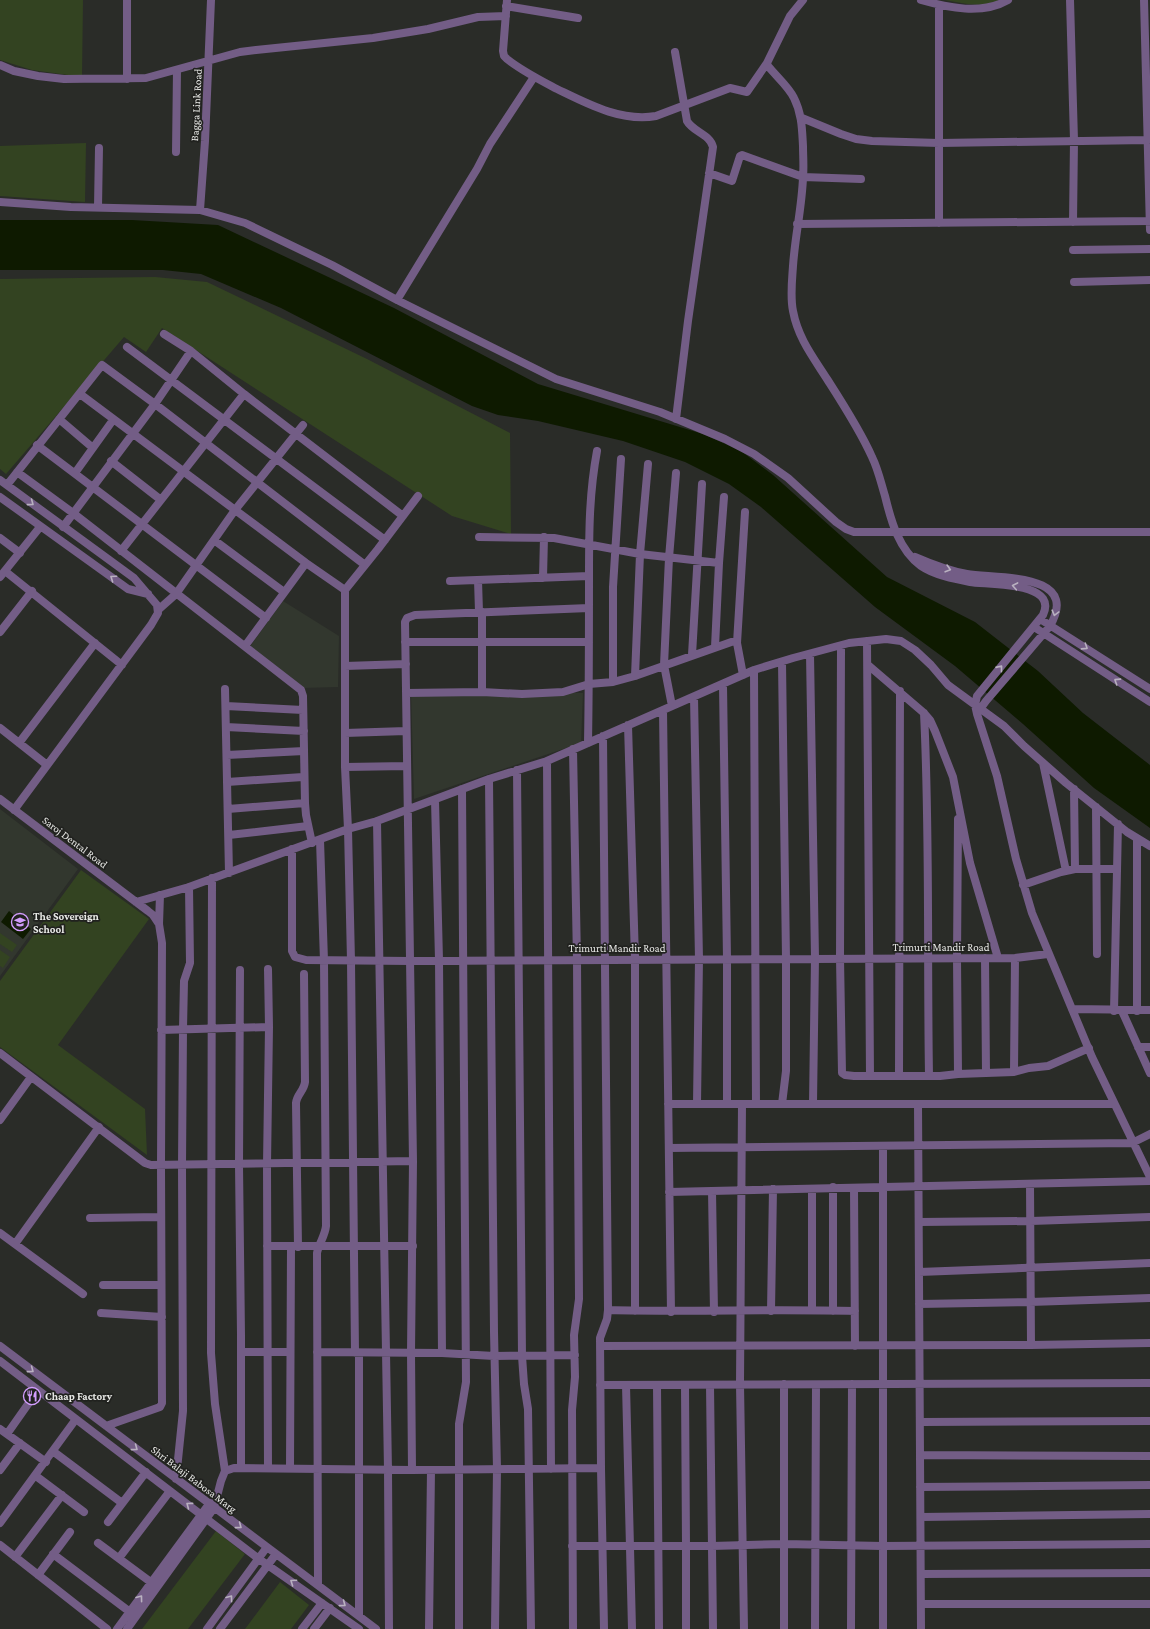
<svg xmlns="http://www.w3.org/2000/svg" width="1150" height="1629" font-family="'Crimson Pro',serif">
<rect width="100%" height="100%" fill="#2a2c28"/>
<path fill="#32372e" d="M283,601L339,636L338,687L301,688L249,648Z
M411,693H583L581,743L414,799Z
M0,809L78,869L0,976Z"/>
<path fill="#334321" d="M0,0H83L82,77L32,70L0,60Z
M945,0H999C984,9 962,3 945,0Z
M86,143L85,202L0,196V146Z
M155,277L207,282L367,359L510,433L511,534L452,516L162,328L146,352L124,337L6,474L0,469V279Z
M81,870L149,919L58,1045L145,1109L147,1155L0,1047V981Z
M0,933L17,945L12,952L0,944Z
M0,950L10,957L3,968L0,966Z
M216,1531L245,1554L188,1629H142Z
M280,1582L309,1605L291,1629H245Z"/>
<path fill="#0e1a00" d="M0,220H132L218,225L394,308L538,384L703,434L741,451L773,475L887,577L975,622L1038,671L1083,713L1150,765V828L1094,788L1023,724L955,666L875,607L761,507L729,484L685,462L623,441L538,421L498,415L472,406L281,308L201,274L163,270H0Z
M9,911L31,929L23,939L1,922Z"/>
<g fill="none" stroke-linecap="round" stroke-linejoin="round">
<path stroke="#735d86" stroke-width="8" d="M127,0V79
M507,0L503,51L504,56L507,59C522,71 540,80 557,89C588,104 621,122 656,116L730,88L747,92L767,63
M803,0L790,16L767,63L768,66C776,76 789,87 794,98C802,114 802,129 803,146C803,156 804,167 803,177C802,207 795,236 793,266C792,281 790,297 793,311C798,338 813,357 827,379C843,404 860,430 872,457C878,469 881,483 885,496C891,521 899,550 921,566C934,575 954,579 970,582C987,585 1059,581 1043,615L977,696L975,705L977,714L997,776L1016,859L1032,913L1092,1057L1150,1177
M921,0C949,8 982,15 1008,0
M1070,0L1074,140L1073,222
M1144,0L1150,230
M939,5V223
M506,6L578,18
M675,52L687,121C693,132 710,134 713,147L688,321L676,419
M0,65L14,71L38,76L64,79L146,78L240,52L256,50L373,38L428,29L478,17L506,16
M802,118L841,134L856,139L872,141L939,143L1148,140
M176,152L177,70
M709,173L732,181L740,156L742,155L803,177L861,179
M0,202L71,207L200,210L245,223L332,265L397,300L556,379L660,412L725,439L754,454L788,478L836,522L846,529L854,532H1150
M98,207L99,148
M200,210L205,141L211,0
M797,224L1150,221
M1073,250L1150,249
M1074,282L1150,280
M397,300L477,169L490,144L534,77
M164,334L191,351L244,394L403,516
M127,347L385,540
M80,394L306,563L345,590
M59,419L93,448
M37,445L266,618
M111,461L161,500
M17,472L73,513L301,690L303,696L305,803L306,815L312,843
M75,473L113,420
M0,480L134,578L157,605L158,613L151,625L14,810
M7,485L102,365L155,404L365,565
M0,497L128,589L148,594
M63,527L155,404L191,351
M479,537L554,538L640,554L719,563
M0,538L20,553
M214,540L284,592
M121,551L244,394
M915,557C931,564 949,571 967,574C997,579 1081,572 1050,626L986,701L978,712
M5,571L122,665
M0,577L40,527
M543,578L544,537
M478,580L479,612
M450,581L589,576
M158,610L176,594L235,510L303,425
M482,612V692
M1040,619L1150,689
M1034,627L1150,702
M0,632L32,591
M867,641L870,1076
M405,642H589
M245,646L306,563
M841,646L840,958L842,1073L845,1075L854,1076H940L958,1074L1014,1072L1029,1068L1048,1066L1089,1048
M715,647L719,563L724,497
M810,654L815,958L813,1104
M692,655L702,484
M782,662L786,959V1071L782,1104
M868,665L924,713L930,720L935,731L953,777L970,863L998,958
M345,666L406,664
M754,670L756,1104
M743,675L737,643L745,512
M635,676L640,554L648,464
M613,682V587L621,459
M723,685L727,959V1104
M225,689L229,873
M406,693L482,692L522,694L563,692L589,684L613,682L635,676L737,640
M694,697L699,959L697,1104
M226,706L303,710
M672,706L664,665L669,558L676,473
M663,710L671,1312
M924,713C930,834 927,955 929,1075
M628,725L635,959V1311
M226,727L304,731
M0,728L47,765
M345,733L406,731
M19,743L95,643
M588,743C589,688 589,633 589,578C589,534 589,494 597,451
M227,755L304,751
M547,761L551,1469
M1043,763L1066,871
M345,767L407,766
M517,770L522,1356L524,1384L528,1409L531,1629
M489,779L494,1332L497,1469L495,1629
M227,782L303,777
M1074,789L1075,869
M0,799L148,911L153,915L159,924
M435,800L439,960L442,1353
M1096,807L1097,954
M228,809L305,803
M958,819L957,958L958,1074
M377,821L388,1470L389,1629
M229,835L308,826
M292,849V951L295,957L306,960L410,961L1015,958L1048,954
M212,878L211,1353L215,1404L225,1471
M1023,885L1061,872L1075,869H1117
M136,902L189,887L348,829L377,821L489,779L547,761L754,670L793,658L849,643L886,639L901,641L915,650L931,665L948,685L1004,726L1024,746L1066,783L1127,832L1150,846
M985,958L986,1073
M268,969L269,1027L267,1164L268,1468
M240,970L239,1165L241,1335V1468
M1072,1009L1150,1010
M1114,1011L1118,824
M1122,1011L1150,1073
M1137,1011V840
M161,1030L269,1027
M1138,1047H1150
M0,1053L145,1163L151,1165L413,1161
M1014,1072L1015,958
M899,1075L900,691
M668,1104H1114
M742,1104L740,1384L744,1629
M918,1104L921,1629
M0,1120L31,1077
M669,1148L1132,1143L1150,1134
M1030,1184L1031,1345
M854,1188L855,1346
M712,1191L714,1312
M669,1192L1150,1181
M90,1218L161,1217
M919,1222L1031,1221L1150,1217
M0,1233L83,1294
M15,1244L99,1127
M267,1246H413
M298,1247L296,1103C297,1094 304,1091 305,1082L304,974
M919,1272L1150,1263
M103,1285H161
M919,1304L1030,1302L1150,1298
M608,1310C690,1312 773,1309 855,1311
M812,1310V1189
M771,1311L773,1189
M833,1311V1187
M101,1313L162,1317
M0,1346L376,1629
M600,1346L1031,1345L1150,1343
M241,1352H290
M317,1352L442,1353L494,1356L575,1355
M355,1353L351,961L348,829L345,767V590L378,549L418,496
M0,1361L259,1559L359,1629
M600,1385L1150,1383
M626,1385L632,1629
M657,1385L659,1629
M685,1385L686,1546V1629
M710,1385L713,1629
M921,1422L1150,1421
M106,1426L160,1407L162,1403L161,1166L162,943L159,924L160,895
M0,1429L46,1462
M7,1434L38,1390
M54,1452L122,1503
M921,1455L1150,1456
M290,1468L291,1247
M601,1468L600,1338L607,1319L608,1310L603,736
M0,1470L20,1443
M412,1470L411,1353L413,1161L405,622L407,618L415,615L589,608
M36,1476L84,1512
M176,1479L183,1411L182,1166L183,1029L184,981L190,963L189,887
M920,1487L1150,1485
M921,1517L1150,1514
M108,1522L146,1472
M0,1523L76,1419
M98,1543L152,1583
M0,1545L107,1629
M572,1546H712L784,1544L883,1546L1150,1544
M53,1554L130,1612
M15,1557L62,1495
M119,1558L170,1491
M921,1574L1150,1573
M38,1575L70,1532
M318,1585L317,1253C319,1243 325,1236 326,1226L324,961L320,840
M921,1604H1150
M359,1616V1353
M117,1629L209,1504L213,1503
M127,1629L214,1508L221,1481L225,1471L234,1468L412,1470L601,1468L604,1629
M207,1629L267,1547
M220,1629L276,1554
M302,1629L322,1603
M314,1629L330,1608
M429,1629L431,1470
M459,1629V1424L466,1382L462,789
M573,1629L572,1410L575,1377L574,1335L579,1299L577,960L573,749
M784,1629V1384
M815,1629L816,1385
M851,1629L852,1384
M883,1629V1146"/>
</g>
<defs><path id="oneway-chevron" d="M-2-3.5L2.5 0L-2 3.5" fill="none" stroke-width="1.6" stroke-linecap="round" stroke-linejoin="round"/></defs>
<g stroke="#b9b1c0">
<use href="#oneway-chevron" transform="translate(31 503) rotate(37)"/>
<use href="#oneway-chevron" transform="translate(948 569) rotate(16)"/>
<use href="#oneway-chevron" transform="translate(113 578) rotate(-145)"/>
<use href="#oneway-chevron" transform="translate(1015 586) rotate(-169)"/>
<use href="#oneway-chevron" transform="translate(1055 613) rotate(105)"/>
<use href="#oneway-chevron" transform="translate(1085 647) rotate(33)"/>
<use href="#oneway-chevron" transform="translate(1000 668) rotate(-51)"/>
<use href="#oneway-chevron" transform="translate(1117 681) rotate(-147)"/>
<use href="#oneway-chevron" transform="translate(31 1370) rotate(37)"/>
<use href="#oneway-chevron" transform="translate(135 1448) rotate(37)"/>
<use href="#oneway-chevron" transform="translate(189 1505) rotate(-143)"/>
<use href="#oneway-chevron" transform="translate(239 1526) rotate(37)"/>
<use href="#oneway-chevron" transform="translate(293 1582) rotate(-145)"/>
<use href="#oneway-chevron" transform="translate(140 1598) rotate(-53)"/>
<use href="#oneway-chevron" transform="translate(230 1598) rotate(-53)"/>
<use href="#oneway-chevron" transform="translate(343 1604) rotate(37)"/>
</g>
<defs>
<g id="school-ring" transform="scale(0.9)"><circle r="9.5" fill="#21221f" stroke="#d29dfd" stroke-width="1.5"/><path d="M0-5L7-2L0 1L-7-2ZM-4 1L0 2.5L4 1V4Q0 6-4 4Z" fill="#d29dfd"/></g>
<g id="restaurant-ring" transform="scale(0.9)"><circle r="9.5" fill="#21221f" stroke="#d29dfd" stroke-width="1.5"/><path d="M-5-6h1v4h1v-4h1v4h1v-4h1v5L-1.5 .5V6h-2V.5L-5-1ZM5-6V6H3V1.5H1.5Q1.5-4 5-6Z" fill="#d29dfd"/></g>
</defs>
<g fill-rule="evenodd">
<use href="#school-ring" x="20" y="922"/>
<use href="#restaurant-ring" x="32" y="1396"/>
</g>
<g text-anchor="middle" dominant-baseline="central" stroke-width="3.5" stroke-linejoin="round" paint-order="stroke">
<g font-size="11" fill="#e8e9e6" stroke="#21221f">
<text transform="translate(196 105) rotate(-87)">Bagga Link Road</text>
<text transform="translate(75 842) rotate(37)">Saroj Dental Road</text>
<text x="941" y="947">Trimurti Mandir Road</text>
<text x="617" y="948">Trimurti Mandir Road</text>
<text transform="translate(194 1479) rotate(37)">Shri Balaji Babosa Marg</text>
</g>
<g font-size="11" font-weight="bold" fill="#e8e9e6" stroke="#21221f" text-anchor="start">
<text x="33" y="916">The Sovereign<tspan x="33" dy="13">School</tspan></text>
<text x="45" y="1396">Chaap Factory</text>
</g>
</g>
</svg>
